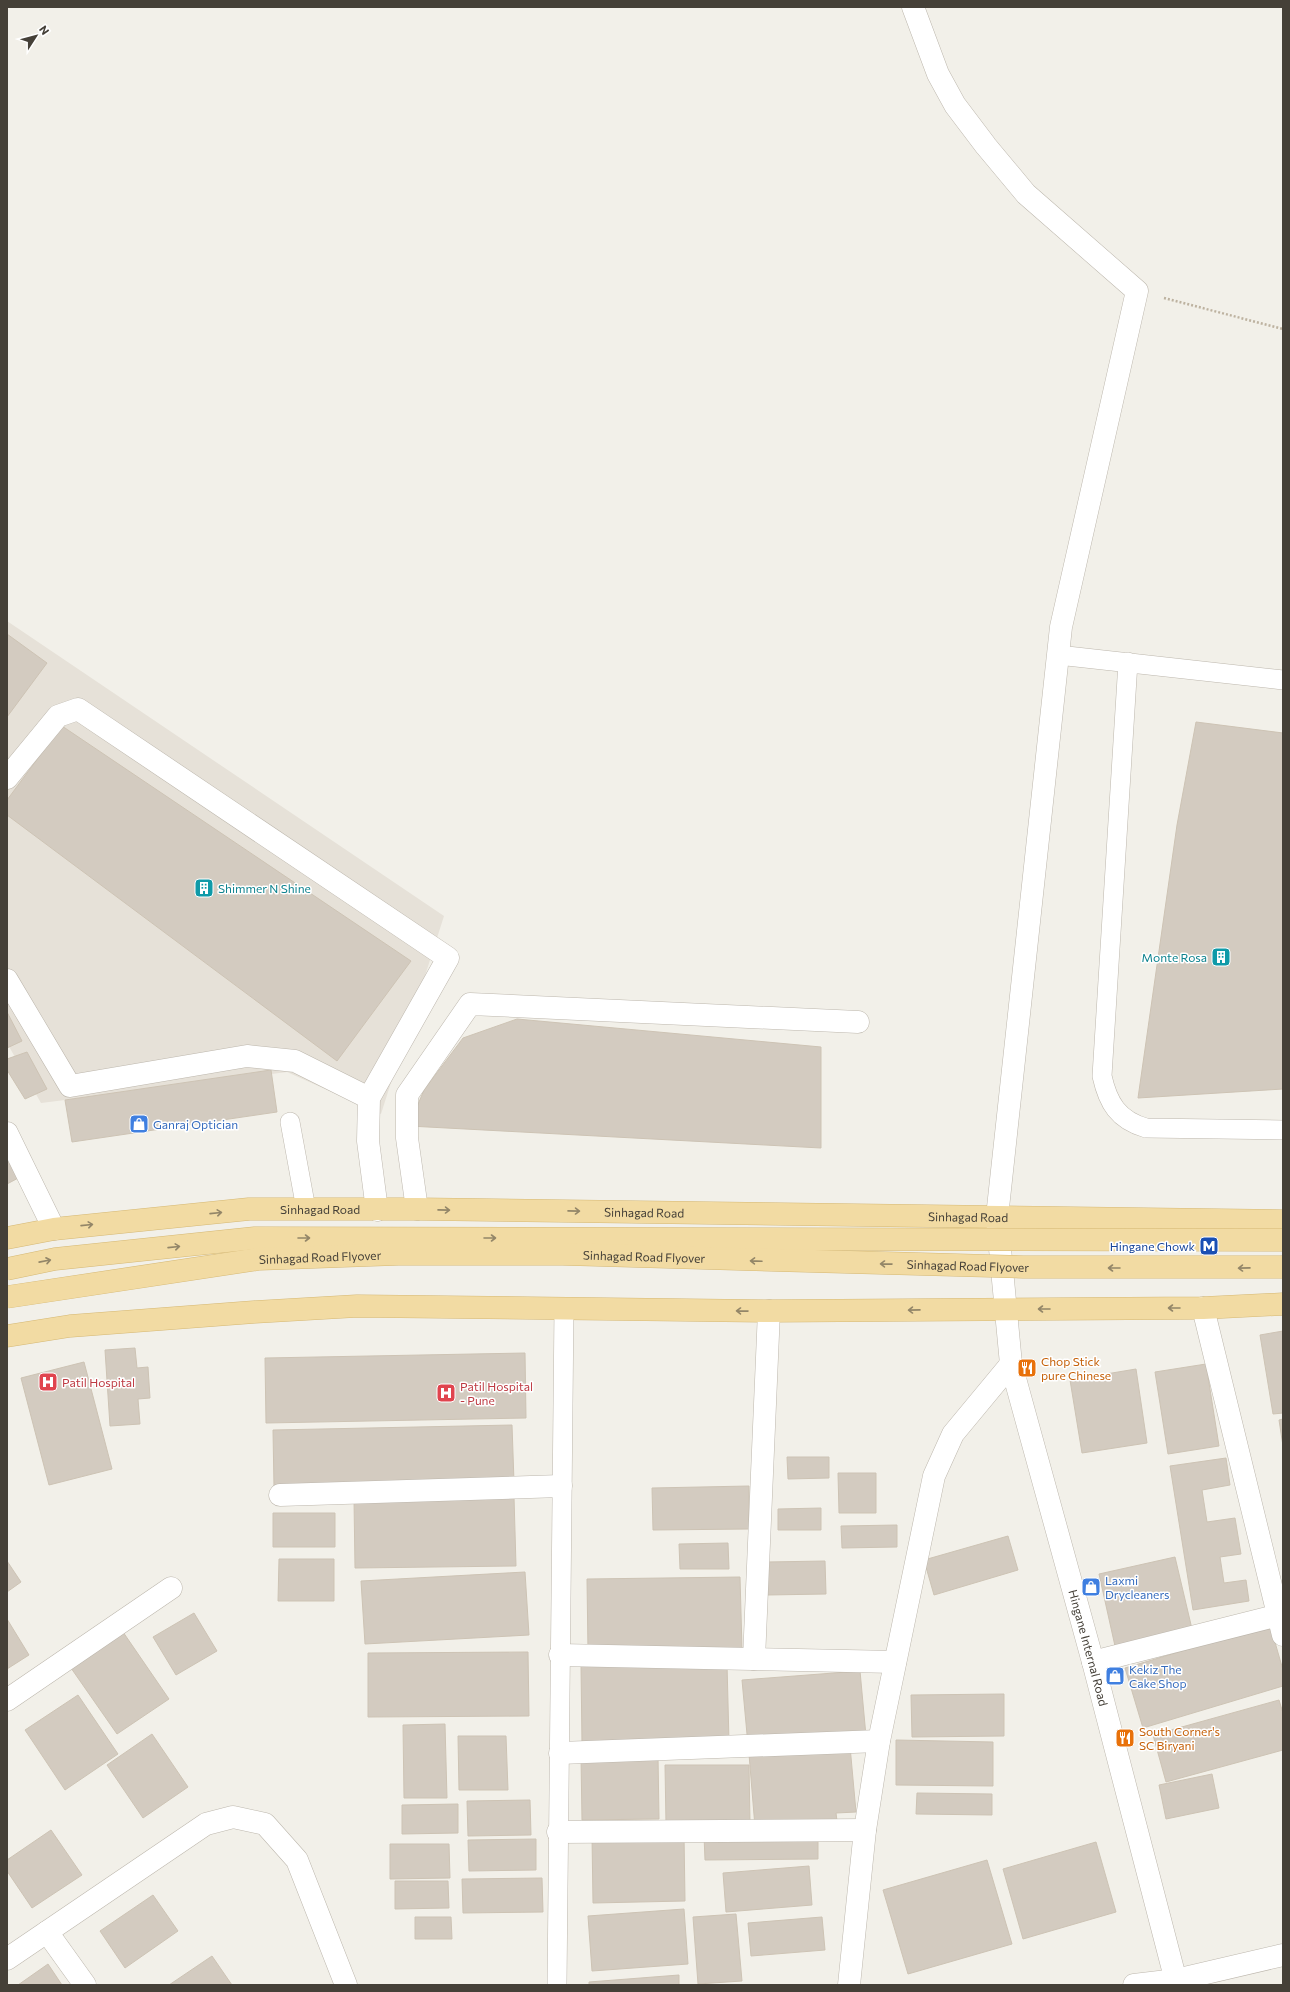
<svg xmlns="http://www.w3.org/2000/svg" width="1290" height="1992" font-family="Commissioner,sans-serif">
<rect width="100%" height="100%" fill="#f2f0e9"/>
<path fill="#e6e1d8" d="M7,621L444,916L381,1114L287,1072L41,1103L7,1043Z"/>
<path fill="#d3cbc0" stroke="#cdc3b4" d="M7,634L47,663L7,717Z
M1196,722L1283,733V1089L1138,1098L1177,825Z
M62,726L411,961L337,1061L7,815V800Z
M7,1012L22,1041L7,1048Z
M517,1019L821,1047V1148L409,1126L424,1090L463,1038Z
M27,1052L47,1089L25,1099L7,1070V1059Z
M271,1070L277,1112L72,1142L65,1100Z
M7,1148L22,1176L7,1184Z
M1283,1331V1413L1273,1414L1260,1335Z
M135,1348L137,1368L148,1367L150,1398L138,1399L140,1424L110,1426L105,1350Z
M525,1353L526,1418L266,1423L265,1358Z
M84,1362L112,1469L49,1485L21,1378Z
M1206,1364L1219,1446L1168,1454L1155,1372Z
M1136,1369L1147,1443L1082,1453L1070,1380Z
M1283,1419V1446L1279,1420Z
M512,1425L514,1482L274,1487L273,1430Z
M787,1457H829V1478L788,1479Z
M1226,1458L1230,1485L1202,1490L1207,1522L1235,1518L1241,1554L1220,1557L1224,1583L1246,1580L1249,1601L1193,1610L1170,1466Z
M838,1473H876V1513H839Z
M749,1486V1529L653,1530L652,1488Z
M514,1497L516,1566L355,1568L354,1499Z
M821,1508V1530H778V1509Z
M273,1513H335V1547H273Z
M897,1525V1547L842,1548L841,1526Z
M1008,1536L1018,1570L934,1595L924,1560Z
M728,1543L729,1569H680L679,1544Z
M1175,1557L1192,1629L1115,1646L1099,1574Z
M279,1559H334V1601H278Z
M7,1561L21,1582L7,1592Z
M825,1561L826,1594L767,1595V1562Z
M525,1572L529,1635L365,1644L361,1581Z
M740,1577L742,1649L588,1651L587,1579Z
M194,1613L217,1651L176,1675L153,1637Z
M7,1619L29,1655L7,1669Z
M1270,1625L1283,1670V1686L1143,1728L1125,1668Z
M123,1632L169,1699L117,1734L71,1668Z
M528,1652L529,1716L368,1717V1653Z
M727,1664L729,1742L582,1744L581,1665Z
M860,1671L866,1736L748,1745L742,1680Z
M1004,1694V1736L912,1737L911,1695Z
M78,1695L118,1754L65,1790L25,1730Z
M1279,1700L1283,1713V1750L1166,1782L1153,1735Z
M445,1724L447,1798H404L403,1725Z
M152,1734L188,1787L143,1818L107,1765Z
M458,1736H506L508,1790H459Z
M896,1740L993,1742V1786L896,1785Z
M850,1746L856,1812L836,1813L837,1821L755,1827L749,1754Z
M658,1756L659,1819L582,1820L581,1757Z
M665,1765H749L750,1823L666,1824Z
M1212,1774L1219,1808L1166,1819L1159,1785Z
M917,1793L992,1794V1815L916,1814Z
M530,1800L531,1835L468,1836L467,1801Z
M458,1804V1833L402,1834V1805Z
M51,1830L82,1875L32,1908L7,1871V1860Z
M818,1834V1859L705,1860L704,1835Z
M684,1835L685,1901L593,1903L592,1836Z
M536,1839V1870L469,1871L468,1840Z
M1096,1842L1116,1912L1023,1939L1003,1869Z
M390,1844H449L450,1878L390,1879Z
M987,1860L1012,1944L908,1974L883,1890Z
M809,1866L812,1905L726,1912L723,1873Z
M542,1878L543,1912L463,1913L462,1879Z
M395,1881H448L449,1908L395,1909Z
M153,1895L178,1931L125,1968L100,1931Z
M684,1909L688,1964L592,1971L588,1916Z
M736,1914L742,1981L698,1984L693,1917Z
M415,1917H451L452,1939H415Z
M822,1917L825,1950L751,1956L748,1923Z
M212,1956L232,1985H169Z
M48,1964L62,1985H18Z
M679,1975V1985H589V1982Z"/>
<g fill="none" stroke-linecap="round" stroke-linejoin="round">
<g stroke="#bdb7ad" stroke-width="20">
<path id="service" d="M1058,655L1283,680
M1128,662L1102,1076C1108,1103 1118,1120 1146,1128L1283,1130
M290,1122L306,1209
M557,1985L564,1308"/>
</g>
<g stroke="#bdb7ad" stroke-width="23">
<g id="minor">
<path id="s1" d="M913,7L938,74L955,105L986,146L1026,194L1137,291L1061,627L997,1217L1011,1364L1093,1662L1177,1985"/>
<path d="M7,778L58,716L78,709L448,958L369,1098L368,1141L377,1210"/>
<path d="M7,980L70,1086L247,1056L295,1061L369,1098"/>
<path d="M7,1133L54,1229"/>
<path d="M417,1209L407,1138V1095L470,1004L858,1022"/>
<path d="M1203,1308L1283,1635"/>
<path d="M280,1495L561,1486"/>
<path d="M560,1655L895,1662"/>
<path d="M754,1659L769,1311"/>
<path d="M1093,1662L1279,1615"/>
<path d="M7,1700L171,1588"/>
<path d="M560,1753L879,1741"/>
<path d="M558,1832L865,1830"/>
<path d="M47,1932L85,1985"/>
<path d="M7,1959L206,1824L233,1817L265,1824L297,1860L346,1985"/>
<path d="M849,1985L865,1830L879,1741L934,1476L953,1434L1011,1364"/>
<path d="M1134,1985L1176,1980L1283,1955"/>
</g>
</g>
<g stroke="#d5b874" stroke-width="23">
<g id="primary">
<path id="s2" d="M7,1238L54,1229L249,1209H417L1283,1221"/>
<path d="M7,1336L70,1326L254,1312L357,1306L769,1311L1203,1308L1283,1304"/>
</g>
</g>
<path stroke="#bdb2a0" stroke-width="2.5" stroke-dasharray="2 2" stroke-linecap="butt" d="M1164,298L1283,329"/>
<use href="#service" stroke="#fff" stroke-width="19"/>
<use href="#minor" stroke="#fff" stroke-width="22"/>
<use href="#primary" stroke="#f2dba3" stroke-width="22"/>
<g stroke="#d5b874" stroke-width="23" stroke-linecap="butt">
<g id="primary-bridge">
<path d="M7,1269L55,1259L255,1238L1283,1240"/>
<path id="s3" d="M7,1297L259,1259L398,1254H563L1023,1267H1283"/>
</g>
</g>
<use href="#primary-bridge" stroke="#f2dba3" stroke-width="22"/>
</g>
<defs><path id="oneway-shaft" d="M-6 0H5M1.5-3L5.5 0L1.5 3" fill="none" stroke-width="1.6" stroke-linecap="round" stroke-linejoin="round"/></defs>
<g stroke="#938668">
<use href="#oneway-shaft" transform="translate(444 1210) rotate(1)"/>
<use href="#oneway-shaft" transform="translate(574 1211) rotate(1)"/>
<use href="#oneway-shaft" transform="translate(216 1213) rotate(-6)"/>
<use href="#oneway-shaft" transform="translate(87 1225) rotate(-6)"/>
<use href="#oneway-shaft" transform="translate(304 1238)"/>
<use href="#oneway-shaft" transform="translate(490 1238)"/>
<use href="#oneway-shaft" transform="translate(174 1247) rotate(-6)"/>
<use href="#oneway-shaft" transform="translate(45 1261) rotate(-11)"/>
<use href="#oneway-shaft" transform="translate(756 1261) rotate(-178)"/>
<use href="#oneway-shaft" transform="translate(886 1264) rotate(-179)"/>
<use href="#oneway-shaft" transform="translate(1114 1268) rotate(-180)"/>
<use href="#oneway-shaft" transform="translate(1244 1268) rotate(179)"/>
<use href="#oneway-shaft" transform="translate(1174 1308) rotate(180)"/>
<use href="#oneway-shaft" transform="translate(1044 1309) rotate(180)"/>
<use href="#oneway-shaft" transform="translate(914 1310) rotate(179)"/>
<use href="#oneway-shaft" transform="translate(742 1311) rotate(-179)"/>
</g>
<defs>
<g id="building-square" transform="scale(1)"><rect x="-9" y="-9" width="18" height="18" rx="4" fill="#0f9aa8" stroke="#fff"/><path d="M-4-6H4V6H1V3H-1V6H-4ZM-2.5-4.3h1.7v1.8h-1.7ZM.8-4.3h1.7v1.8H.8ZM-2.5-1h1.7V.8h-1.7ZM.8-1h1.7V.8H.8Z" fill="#fff"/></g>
<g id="shop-square" transform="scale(1)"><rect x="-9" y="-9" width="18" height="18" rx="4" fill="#3f7fe0" stroke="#fff"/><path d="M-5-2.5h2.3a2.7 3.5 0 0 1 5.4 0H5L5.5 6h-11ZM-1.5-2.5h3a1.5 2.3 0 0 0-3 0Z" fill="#fff"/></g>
<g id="metro-square" transform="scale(1)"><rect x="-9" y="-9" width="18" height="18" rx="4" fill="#1a4fb4" stroke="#fff"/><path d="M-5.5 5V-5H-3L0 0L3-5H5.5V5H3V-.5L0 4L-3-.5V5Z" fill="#fff"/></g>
<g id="restaurant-square" transform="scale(1)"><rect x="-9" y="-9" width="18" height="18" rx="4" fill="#e8710a" stroke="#fff"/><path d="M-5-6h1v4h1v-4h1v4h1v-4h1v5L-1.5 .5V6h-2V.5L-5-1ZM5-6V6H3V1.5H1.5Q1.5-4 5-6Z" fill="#fff"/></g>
<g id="hospital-square" transform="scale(1)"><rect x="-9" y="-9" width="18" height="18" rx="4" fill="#e0444e" stroke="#fff"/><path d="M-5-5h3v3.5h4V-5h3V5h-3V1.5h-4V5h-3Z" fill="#fff"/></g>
</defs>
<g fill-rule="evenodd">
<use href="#building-square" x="204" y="888"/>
<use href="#building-square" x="1221" y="957"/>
<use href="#shop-square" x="139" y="1124"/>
<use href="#metro-square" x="1209" y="1246"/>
<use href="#restaurant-square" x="1027" y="1368"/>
<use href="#hospital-square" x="48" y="1382"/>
<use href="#hospital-square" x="446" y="1393"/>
<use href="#shop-square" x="1091" y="1587"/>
<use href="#shop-square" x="1115" y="1676"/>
<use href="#restaurant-square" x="1125" y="1738"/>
</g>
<g text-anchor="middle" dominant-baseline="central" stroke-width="3" stroke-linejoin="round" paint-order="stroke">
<g font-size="12" fill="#0d838f" stroke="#fff" text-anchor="start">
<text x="218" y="888">Shimmer N Shine</text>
<text x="1207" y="957" text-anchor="end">Monte Rosa</text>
</g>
<g font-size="12" fill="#366cbe" stroke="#fff" text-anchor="start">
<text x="153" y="1124">Ganraj Optician</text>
<text x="1105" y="1580">Laxmi<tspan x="1105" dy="14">Drycleaners</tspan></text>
<text x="1129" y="1669">Kekiz The<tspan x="1129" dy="14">Cake Shop</tspan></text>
</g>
<g font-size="12" fill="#454038" stroke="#fff">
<text stroke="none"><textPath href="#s2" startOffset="315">Sinhagad Road</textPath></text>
<text stroke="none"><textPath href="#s2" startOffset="639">Sinhagad Road</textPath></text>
<text stroke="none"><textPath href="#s2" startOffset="963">Sinhagad Road</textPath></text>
<text stroke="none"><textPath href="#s3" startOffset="316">Sinhagad Road Flyover</textPath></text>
<text stroke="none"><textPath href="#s3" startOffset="640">Sinhagad Road Flyover</textPath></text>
<text stroke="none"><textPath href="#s3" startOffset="964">Sinhagad Road Flyover</textPath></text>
<text stroke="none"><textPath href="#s1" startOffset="1748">Hingane Internal Road</textPath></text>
</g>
<g font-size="12" fill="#164399" stroke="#fff" text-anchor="end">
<text x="1195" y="1246">Hingane Chowk</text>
</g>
<g font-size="12" fill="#c56008" stroke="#fff" text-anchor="start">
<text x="1041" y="1361">Chop Stick<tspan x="1041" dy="14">pure Chinese</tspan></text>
<text x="1139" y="1731">South Corner's<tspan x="1139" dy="14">SC Biryani</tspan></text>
</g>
<g font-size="12" fill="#be3a42" stroke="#fff" text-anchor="start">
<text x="62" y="1382">Patil Hospital</text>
<text x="460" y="1386">Patil Hospital<tspan x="460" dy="14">- Pune</tspan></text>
</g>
</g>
<rect width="1290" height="1992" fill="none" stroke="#454038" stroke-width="16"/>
<g transform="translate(36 36) rotate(54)" stroke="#ffffff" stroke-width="3" paint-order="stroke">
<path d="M0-3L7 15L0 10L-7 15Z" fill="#454038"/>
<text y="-6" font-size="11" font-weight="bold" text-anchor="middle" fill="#454038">N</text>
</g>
</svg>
